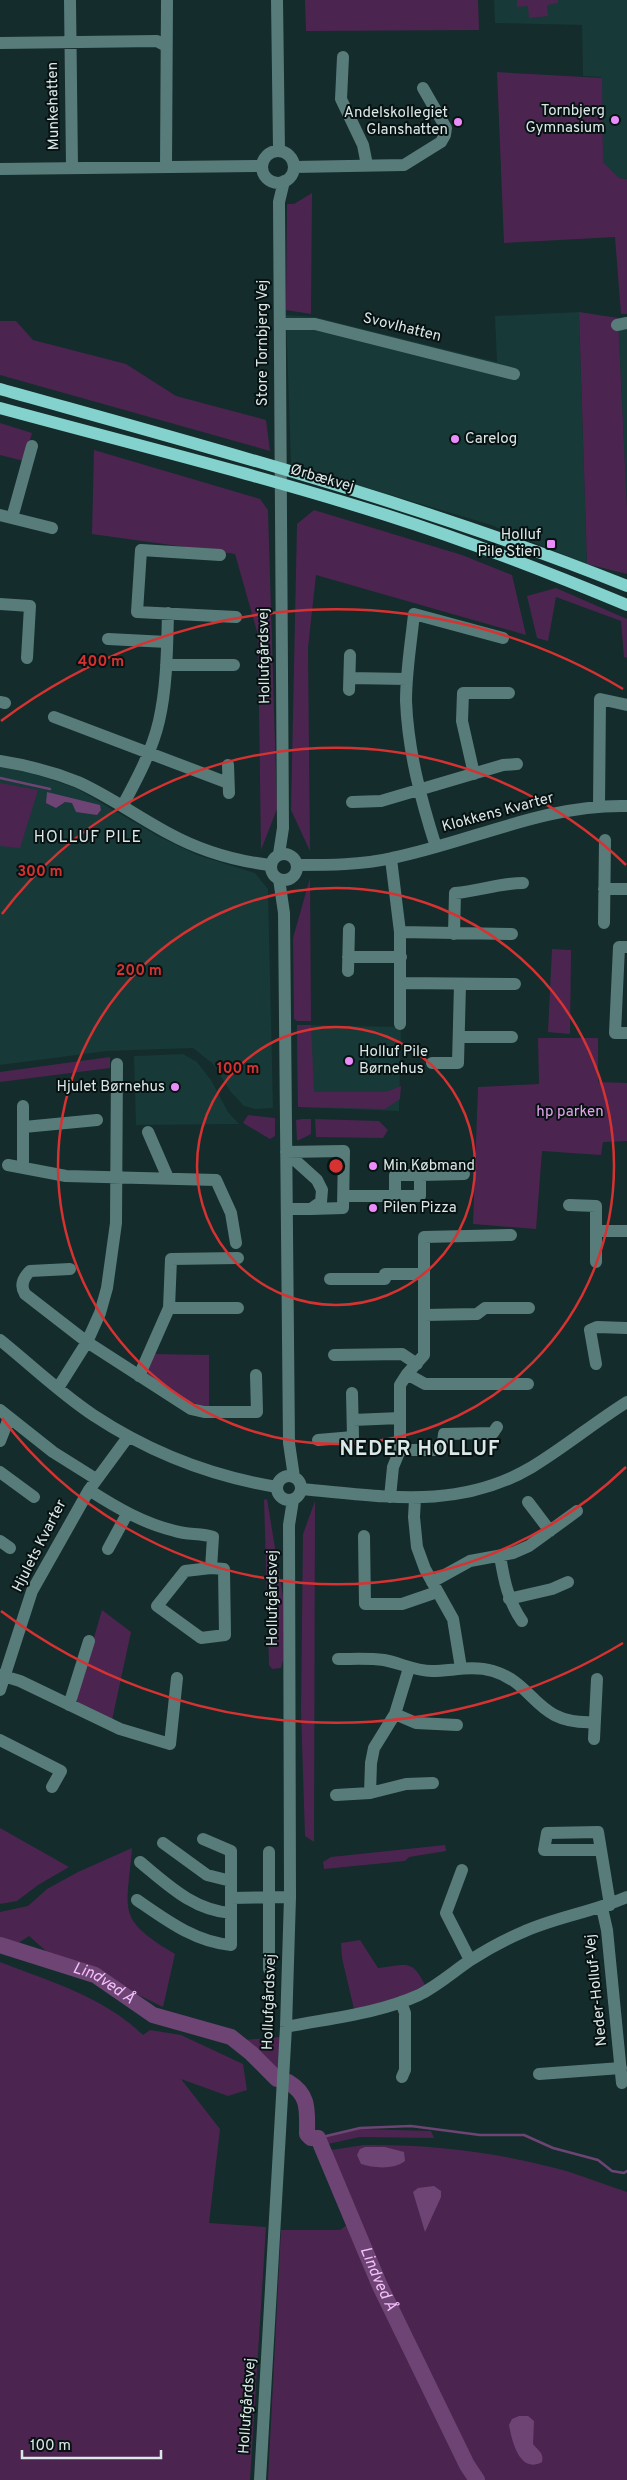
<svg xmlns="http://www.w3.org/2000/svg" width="627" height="2480" font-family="Overpass,sans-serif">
<rect width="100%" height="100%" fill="#142c2b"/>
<path fill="#173938" d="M494,0H627V179L619,178L603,162L601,77L583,76L582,25L495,23Z
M579,312L587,564L491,525L291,465L286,315L315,317L497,362L495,316Z
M627,316V509L618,318Z
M0,767L31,773L76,788L156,835L197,855L255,873L268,889L273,1108L255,1109L244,1106L230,1091L213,1064L193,1048L107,1051L0,1065Z
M297,1025L401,1027L399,1111L298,1107Z
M183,1054L197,1062L211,1080L228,1112L239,1124L136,1125L134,1056Z"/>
<path fill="#4b2550" d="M305,0H478L479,30L306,31Z
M517,0H558V3L547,5L548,16L529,18L528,6L517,7Z
M497,72L602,78L603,162L619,178L627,179V314H621L615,237L504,243Z
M312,193L311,314L286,310L287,204H294Z
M579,312L618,318L627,509V574L587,564Z
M0,321H16L33,340L126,364L176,396L266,420L270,451L0,375Z
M0,423L32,433L24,461L0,455Z
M94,450L260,499L268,510L277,809L261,850L258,635L235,554L92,534Z
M314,510L462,555L512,575L526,635L316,575L308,648L310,851L291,810L297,524Z
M556,588L627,619V658L624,657L621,621L556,597L548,641L537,638L527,596Z
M0,783L38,790L20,848L0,846Z
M310,878L311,1021H297L294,1019L293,938Z
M552,949L571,950L570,1034L548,1032Z
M297,1025H311L314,1092H386L401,1086L400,1099L385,1109L298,1107Z
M538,1038H598V1082L627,1083V1141L603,1142L601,1155L542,1151L536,1229L473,1224L478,1087L539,1084Z
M110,1057V1068L0,1082V1072Z
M248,1115L275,1118V1136L270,1139L243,1123Z
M302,1119H311V1134L299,1140H297L296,1120Z
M315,1119L379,1121L388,1130L383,1138L316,1137Z
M153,1354L209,1355V1408C186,1401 159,1391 145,1371Z
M267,1499L283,1597V1660L281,1668L272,1669L269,1665L264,1500Z
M315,1501L314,1842L305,1836L301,1710L303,1534Z
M102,1610L131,1632L112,1720L78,1706L76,1699Z
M0,1828L69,1867L38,1885L17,1901L0,1904Z
M445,1845L446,1851L409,1857L405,1861L324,1869L323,1862L331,1857Z
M132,1848C127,1912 115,1918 175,1954L163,2007L82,1967L47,1952L29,1936L17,1944L0,1937V1912L28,1906L47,1889L78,1872Z
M360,1940L378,1968C406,1965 412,1958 425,1985L397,1999L354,2009L342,1958L341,1943Z
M0,1962C49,1981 104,1997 143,2035L150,2030L181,2035L243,2064L247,2090L228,2096L181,2079L220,2129L209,2223L266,2227L250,2480H0Z
M280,2037L277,2077L245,2040Z
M359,2129L431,2131L434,2138L360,2137L328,2144L326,2137Z
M364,2145C425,2144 487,2151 547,2166C574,2172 600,2183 627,2192V2480H268L281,2230H340L358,2217L331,2156V2150Z"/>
<path fill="#6e4474" d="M47,792L100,805L101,810L97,815L76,812L72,803L65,802L56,808L46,803Z
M365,2147H385L404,2152L405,2161C394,2170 373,2168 361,2164L357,2155L360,2149Z
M434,2186L441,2191V2197L425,2232L413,2192L418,2188Z
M519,2416H528L534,2421L533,2444C538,2451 544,2452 542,2462C520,2474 512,2442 509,2425L512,2419Z"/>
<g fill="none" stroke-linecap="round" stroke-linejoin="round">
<path stroke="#6e4474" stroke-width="2.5" d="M0,778L50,789
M318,2138L360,2128L411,2126L480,2135H524L553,2148L598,2160L612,2171L624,2173L627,2171"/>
<g stroke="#6e4474" stroke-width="16">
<path id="s1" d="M0,1945L95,1975L153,2015L231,2037L251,2053L277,2079"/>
<path id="s2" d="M288,2082C310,2095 307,2111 307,2134L311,2138H318L380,2286L467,2465L477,2480"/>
</g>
<path stroke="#587c7a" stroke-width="12" d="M70,0L72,167
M277,0L279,150
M0,43L157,41L166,46
M343,57L341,99L363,145L367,165
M262 167a16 16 0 1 1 32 0a16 16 0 1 1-32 0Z
M166,167L167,0
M294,167L404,165L441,142L445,135L446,128L423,88
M0,169L261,166
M280,324H315L514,374
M617,325L627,323
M0,515L52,528
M12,518L32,446
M220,555L141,550L137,612L236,617
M0,604L30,606L27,658
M108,639L167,642
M166,665H234
M350,678L407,679
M349,690L350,655
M0,702L5,703
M54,717L228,783
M0,761C26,765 53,772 78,782C109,796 138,817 168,833C199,850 236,861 270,865
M228,765L229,793
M474,774L462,721L463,693H509
M352,802L381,801L503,765L517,764
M123,805C137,779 152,751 159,721C167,686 167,649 168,613
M599,806L600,699L627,705
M436,847C421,800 408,751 406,701C406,672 411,643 414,614L503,638
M271 867a13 13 0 1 1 26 0a13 13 0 1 1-26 0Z
M279,854L283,828L279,202L284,181
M391,859L400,932V1024
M297,865C328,865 362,865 392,858C471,842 545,804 627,806
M279,879L284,913L289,1443L294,1477
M604,889H627
M604,923L605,840
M400,932L512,934
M454,934L455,893C479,891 500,883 523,883
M627,947H619L615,1033H627
M348,957H401
M348,971L349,929
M400,983L515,984
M460,1037H512
M432,1063H458L460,984
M23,1106V1168
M24,1127L97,1120
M148,1132L168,1178
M286,1152L344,1151L343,1208L311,1209
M286,1152L317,1180L322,1190L321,1202L311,1209H287
M8,1165L66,1176L216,1180L231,1213L236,1243
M420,1175H395V1196H420V1175L464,1174
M344,1196H395
M569,1205L596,1206V1262
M596,1231H627
M70,1269L30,1271C23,1278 20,1286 25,1294L87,1342L191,1409L204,1412H257L256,1375
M330,1279H385V1274H424
M169,1308H238
M424,1315L477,1314L485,1308H529
M0,1340C31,1365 60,1393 93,1415C149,1452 210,1476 277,1487
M334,1355L402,1354L417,1364
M596,1364L590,1330L597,1327L627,1328
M407,1374L425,1384H528
M139,1376L169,1308L171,1259L238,1258
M58,1388L87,1342L100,1313L107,1288L116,1223L117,1064
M0,1410L53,1452L96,1479
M353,1420L400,1418
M318,1440L353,1437L352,1393
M0,1441L9,1418
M400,1450H442L444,1434L493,1433L497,1427
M0,1472L34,1497
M277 1488a12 12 0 1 1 24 0a12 12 0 1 1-24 0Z
M301,1489C383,1496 458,1511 532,1467C565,1447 595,1422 627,1402
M89,1490C117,1508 143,1523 175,1531C187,1535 202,1533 213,1537L211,1568L224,1569L225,1635L201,1638L157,1606L185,1571L211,1568
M390,1497L393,1467L400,1450V1385L407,1374L424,1355V1237L511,1235
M415,1499L414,1517L417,1547L425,1569L453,1619L461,1668
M528,1502L550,1531
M364,1536L365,1604H402L437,1592
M0,1541L10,1548
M108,1549L127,1514
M500,1556C504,1580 508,1601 522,1621
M432,1582L470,1561L513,1553L529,1546L577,1511
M509,1599L552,1589L568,1582
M338,1659C353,1659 369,1658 384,1660C400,1663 415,1671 432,1671C452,1671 472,1665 493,1671C537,1684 534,1725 594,1722
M0,1675L20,1681L120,1729L170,1744L177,1678
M0,1690L32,1591L89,1490L128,1437
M69,1705L89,1641
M395,1714L416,1723L457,1725
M594,1739L597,1679
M0,1740L61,1771L52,1787
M370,1793L371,1763L374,1748L395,1714L409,1668
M336,1795L370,1793L406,1784L433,1783
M163,1843L207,1875L231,1881
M601,1850H544L547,1833L598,1832L610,1905
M269,1852V1969
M140,1862C168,1885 193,1910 231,1913
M462,1870L446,1913L470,1960
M231,1898L290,1897
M137,1900C166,1920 195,1942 231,1945V1851L203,1839
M602,1908L607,1930L622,2083
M401,2002L405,2013V2070L402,2077
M286,2027C331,2018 377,2014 419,1995C437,1986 453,1972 469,1961C486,1950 504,1940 523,1932C556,1917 593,1912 627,1897
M539,2074L621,2068
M260,2480L286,2027L290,1897L289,1525L293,1500"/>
<path stroke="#84d2cd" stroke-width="12" d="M0,389C211,448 423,504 627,586
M0,408C129,443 259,475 386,515C468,541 548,572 627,605"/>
</g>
<g fill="none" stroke="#d63232" stroke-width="2.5">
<circle cx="336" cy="1166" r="139"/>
<circle cx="336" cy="1166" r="278"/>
<path d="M626 1467A418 418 0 0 1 2 1418M2 914A418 418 0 0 1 626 865"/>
<path d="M623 1643A557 557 0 0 1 1 1611M1 721A557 557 0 0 1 623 689"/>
</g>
<g fill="#ec8cfa" stroke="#081212" stroke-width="2">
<circle cx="615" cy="120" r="5"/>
<circle cx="458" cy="122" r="5"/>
<circle cx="455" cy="439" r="5"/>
<rect x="546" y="539" width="10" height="10" rx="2.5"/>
<circle cx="349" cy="1061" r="5"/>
<circle cx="175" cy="1087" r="5"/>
<circle cx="373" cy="1166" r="5"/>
<circle cx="373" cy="1208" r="5"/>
</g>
<g text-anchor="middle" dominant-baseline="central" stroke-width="4" stroke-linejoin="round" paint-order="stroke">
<g font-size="15" fill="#dae8e7" stroke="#081212">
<text transform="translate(54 106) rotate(-91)">Munkehatten</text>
<text transform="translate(402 328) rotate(14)">Svovlhatten</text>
<text transform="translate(263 343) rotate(-90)">Store Tornbjerg Vej</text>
<text transform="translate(322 479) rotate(16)">Ørbækvej</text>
<text transform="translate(265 656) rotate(-91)">Hollufgårdsvej</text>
<text transform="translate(498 813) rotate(-15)">Klokkens Kvarter</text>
<text transform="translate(40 1546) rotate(-63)">Hjulets Kvarter</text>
<text transform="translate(273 1598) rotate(-90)">Hollufgårdsvej</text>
<text transform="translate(597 1990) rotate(-96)">Neder-Holluf-Vej</text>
<text transform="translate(270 2002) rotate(-88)">Hollufgårdsvej</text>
<text transform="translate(248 2406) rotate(-86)">Hollufgårdsvej</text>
</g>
<g font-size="15" fill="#dae8e7" stroke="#081212" text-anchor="end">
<text x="605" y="111">Tornbjerg<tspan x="605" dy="17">Gymnasium</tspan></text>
<text x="448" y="113">Andelskollegiet<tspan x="448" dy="17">Glanshatten</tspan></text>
<text x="465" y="439" text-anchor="start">Carelog</text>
<text x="541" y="535">Holluf<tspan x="541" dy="17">Pile Stien</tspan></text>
<text x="359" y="1052" text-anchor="start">Holluf Pile<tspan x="359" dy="17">Børnehus</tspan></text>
<text x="165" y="1087">Hjulet Børnehus</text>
<text x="383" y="1166" text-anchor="start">Min Købmand</text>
<text x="383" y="1208" text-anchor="start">Pilen Pizza</text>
</g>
<g font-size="15" fill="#e5a5ee" stroke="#081212">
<text x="570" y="1112">hp parken</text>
</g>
<g font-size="16" letter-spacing="1" fill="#dae8e7" stroke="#081212">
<text x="88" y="838">HOLLUF PILE</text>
</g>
<g font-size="16" font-style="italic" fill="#f4c0fb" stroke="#081212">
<text stroke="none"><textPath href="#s1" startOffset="111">Lindved Å</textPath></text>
<text stroke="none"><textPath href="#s2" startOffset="225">Lindved Å</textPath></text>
</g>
<g font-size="20" font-weight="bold" letter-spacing="1" fill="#dae8e7" stroke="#081212">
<text x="420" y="1450">NEDER HOLLUF</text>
</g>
</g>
<circle cx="336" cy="1166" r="8" fill="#d63232" stroke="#081212" stroke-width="2.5"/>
<g font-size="15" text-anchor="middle" font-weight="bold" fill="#d63232" stroke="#081212" stroke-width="4" stroke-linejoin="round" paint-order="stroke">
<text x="101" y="666">400 m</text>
<text x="40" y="876">300 m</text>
<text x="139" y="975">200 m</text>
<text x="238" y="1073">100 m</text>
</g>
<path d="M22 2450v8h139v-8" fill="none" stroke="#dae8e7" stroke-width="2.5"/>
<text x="30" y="2450" font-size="15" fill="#dae8e7" stroke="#081212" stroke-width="4" paint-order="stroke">100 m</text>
</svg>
